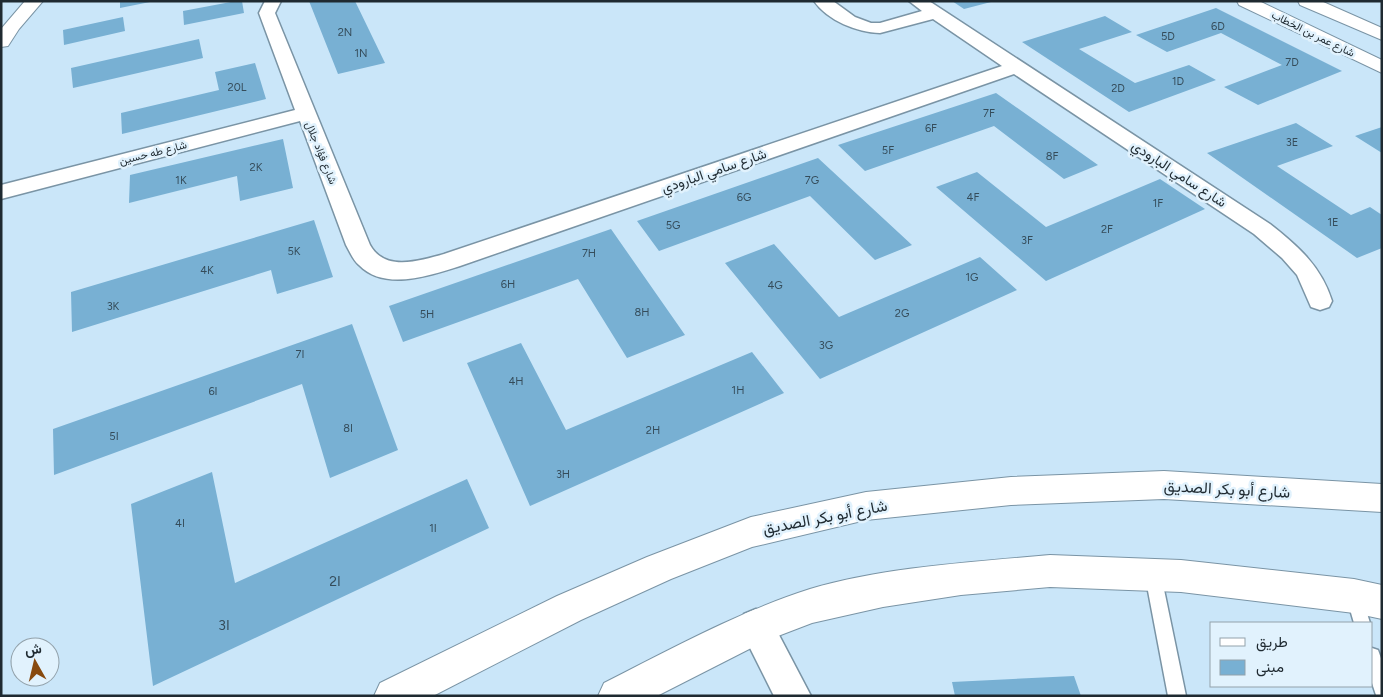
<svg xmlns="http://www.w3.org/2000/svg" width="1383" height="697" font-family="Figtree,Vazirmatn,sans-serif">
<rect width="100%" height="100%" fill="#cae6f9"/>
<path fill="#78b0d3" d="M120,1H150V2L120,8Z
M236,1H242L244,13L184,25L183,11Z
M309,1H355L385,63L338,74Z
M952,1H991V2L964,9Z
M1216,8L1342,71L1258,105L1224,87L1282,65L1221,33L1167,52L1136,35Z
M1105,16L1132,32L1079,49L1135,83L1189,65L1216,80L1129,112L1022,42Z
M123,17L125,31L64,45L63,30Z
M199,39L203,58L73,88L71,68Z
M255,63L266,99L122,134L121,113L219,90L215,72Z
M996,93L1098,165L1064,179L994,126L865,171L838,145Z
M1296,123L1333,146L1277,166L1351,215L1370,207L1382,215V248L1357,258L1207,153Z
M1382,127V153L1355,136Z
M283,139L293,188L240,201L237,176L129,203L130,175Z
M818,158L912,245L875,260L810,196L659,251L637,221Z
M977,172L1046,227L1160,179L1205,209L1046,281L936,187Z
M314,220L333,277L277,294L271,270L72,332L71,292Z
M611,229L685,335L627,358L578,279L403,342L389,306Z
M774,244L839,317L980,257L1017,290L820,379L725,263Z
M352,324L398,450L330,478L302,384L54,475L53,429Z
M521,343L566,430L752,352L784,393L530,506L467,363Z
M212,472L235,583L467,479L489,528L153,686L131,504Z
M1074,676L1081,696H955L952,682Z"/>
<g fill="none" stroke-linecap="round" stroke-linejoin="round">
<g stroke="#7a94a5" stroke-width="3">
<path id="lane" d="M1153,568L1158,570L1161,575L1186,696H1168L1145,575L1148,570Z
M1355,591L1361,594L1370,623H1354L1347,599L1349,594Z
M1372,648L1378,650L1382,661V696L1376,695L1372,683Z"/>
</g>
<g stroke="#7a94a5" stroke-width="3">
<path id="street" d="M265,1H281L275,13L370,245C385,272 419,261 444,254L1002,66L933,19L880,33C857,32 828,21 814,1H833L855,17L871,23H880L922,11L909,1H929L1270,224C1298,246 1321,266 1332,301L1329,307L1320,310L1311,307L1297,275L1282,258L1254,234L1014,74L460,266C431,275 385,292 359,265C353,260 350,252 346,245L300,121L1,199V185L295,110L259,13Z
M756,609L768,614L811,696H774L739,626L744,614Z"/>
</g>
<g stroke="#7a94a5" stroke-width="2">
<path id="secondary" d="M25,1H43L19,29L8,46L1,47V29Z
M1237,1H1259L1382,60V73L1239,5Z
M1298,1H1321L1382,28V40L1300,5Z
M1164,471L1382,484V512L1164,499L1011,505L866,520L752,547L671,579L581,620L433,696H374L380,683L557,596L647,557L751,517L866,492L1011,477Z
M1050,555L1181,560L1354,579L1382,585V619L1354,613L1181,592L1050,587L961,595L883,607L812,623L765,641L657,696H598L604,683C671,649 738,612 810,589C884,567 973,562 1050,555Z"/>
</g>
<use href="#lane" fill="#fff" fill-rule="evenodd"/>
<use href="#street" fill="#fff" fill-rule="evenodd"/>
<use href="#secondary" fill="#fff" fill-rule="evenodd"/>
</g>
<g text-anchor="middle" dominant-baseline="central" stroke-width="5" stroke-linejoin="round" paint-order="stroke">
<g font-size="11" fill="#354c5a">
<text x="1218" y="26">6D</text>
<text x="345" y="32">2N</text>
<text x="1168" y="36">5D</text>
<text x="361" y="53">1N</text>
<text x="1292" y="62">7D</text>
<text x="1178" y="81">1D</text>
<text x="237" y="87">20L</text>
<text x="1118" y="88">2D</text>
<text x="989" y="113">7F</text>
<text x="931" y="128">6F</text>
<text x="1292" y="142">3E</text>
<text x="888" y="150">5F</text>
<text x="1052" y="156">8F</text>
<text x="256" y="167">2K</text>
<text x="181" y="180">1K</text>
<text x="812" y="180">7G</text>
<text x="744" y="197">6G</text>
<text x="973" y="197">4F</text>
<text x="1158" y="203">1F</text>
<text x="1333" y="222">1E</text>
<text x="673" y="225">5G</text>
<text x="1107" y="229">2F</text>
<text x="1027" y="240">3F</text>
<text x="294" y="251">5K</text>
<text x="589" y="253">7H</text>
<text x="207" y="270">4K</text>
<text x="972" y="277">1G</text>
<text x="508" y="284">6H</text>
<text x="775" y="285">4G</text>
<text x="113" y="306">3K</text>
<text x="642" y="312">8H</text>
<text x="902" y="313">2G</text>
<text x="427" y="314">5H</text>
<text x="826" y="345">3G</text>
<text x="300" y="354">7I</text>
<text x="516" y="381">4H</text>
<text x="738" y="390">1H</text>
<text x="213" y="391">6I</text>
<text x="348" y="428">8I</text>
<text x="653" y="430">2H</text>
<text x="114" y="436">5I</text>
<text x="563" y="474">3H</text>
<text x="180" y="523">4I</text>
<text x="433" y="528">1I</text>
</g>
<g font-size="11" fill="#1f2a31" stroke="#e1f2fd">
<text transform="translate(1313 34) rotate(26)">شارع عمر بن الخطاب</text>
<text transform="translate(153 153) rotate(-14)">شارع طه حسين</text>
<text transform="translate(321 153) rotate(68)">شارع فؤاد جلال</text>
</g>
<g font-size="14" fill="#1f2a31" stroke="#e1f2fd">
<text transform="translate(714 171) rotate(-19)">شارع سامي البارودي</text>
<text transform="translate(1179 174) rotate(33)">شارع سامي البارودي</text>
</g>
<g font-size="14" fill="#354c5a">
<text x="335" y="581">2I</text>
<text x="224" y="625">3I</text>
</g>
<g font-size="16" fill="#1f2a31" stroke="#e1f2fd">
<text transform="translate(1227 489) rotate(3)">شارع أبو بكر الصديق</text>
<text transform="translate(825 517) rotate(-11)">شارع أبو بكر الصديق</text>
</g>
</g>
<rect width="1383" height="697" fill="none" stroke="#1f2a31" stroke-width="5"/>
<rect x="1210" y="622" width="162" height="65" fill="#e1f2fd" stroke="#93a2ab"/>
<rect x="1220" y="638" width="25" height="8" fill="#ffffff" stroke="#93a2ab"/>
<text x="1256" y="647" font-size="15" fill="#1f2a31">طريق</text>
<rect x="1220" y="660" width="25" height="15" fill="#78b0d3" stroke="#93a2ab"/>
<text x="1256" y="672" font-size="15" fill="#1f2a31">مبنى</text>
<g transform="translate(35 662) rotate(352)"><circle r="24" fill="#e1f2fd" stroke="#93a2ab"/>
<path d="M0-4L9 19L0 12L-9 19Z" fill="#884a0f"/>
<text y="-8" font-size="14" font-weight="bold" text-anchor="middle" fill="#1f2a31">ش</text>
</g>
</svg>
